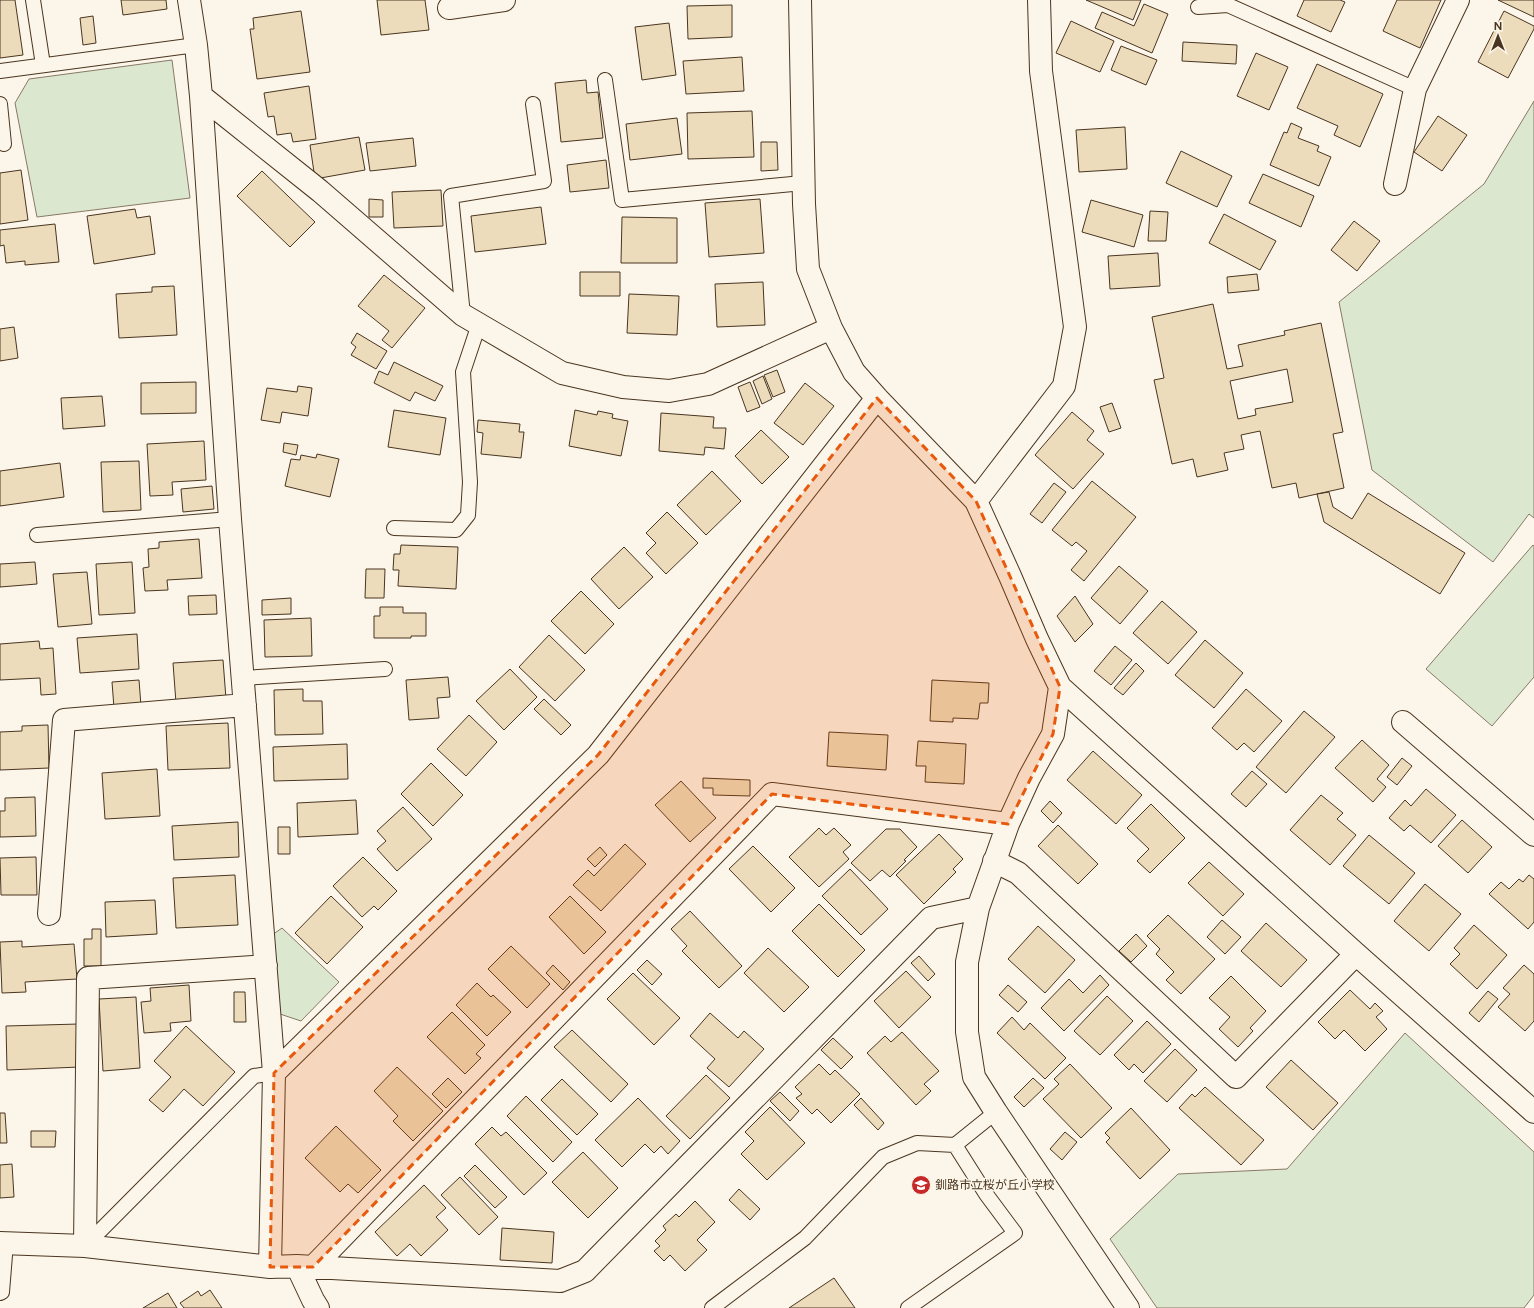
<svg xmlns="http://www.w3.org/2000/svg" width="1534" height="1308" font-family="Figtree,'Noto Sans JP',sans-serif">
<rect width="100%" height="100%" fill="#fbf6e9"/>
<path fill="#dce7d0" stroke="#887966" d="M172,60L190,198L37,217L15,103L29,79Z
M1534,101V518L1529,514L1493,562L1372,470L1339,302L1484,184Z
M1533,545L1534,546V677L1492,726L1426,669Z
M282,928L339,982L301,1021L280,1014L272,935Z
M1405,1033L1534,1152V1295L1524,1308H1157L1110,1239L1178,1174L1287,1169Z"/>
<path fill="#ecdcbc" stroke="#4a3520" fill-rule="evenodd" d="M0,0H15L23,55L0,58Z
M121,0H166L167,9L123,15Z
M377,0H425L429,30L381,35Z
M1086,0H1141L1133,20Z
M1304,0H1340L1345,2L1331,32L1297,16Z
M1397,0H1441L1420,48L1383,31Z
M1498,0H1534V17Z
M1144,4L1168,14L1152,53L1095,28L1102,12L1134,26Z
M732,5V37L688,39L687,6Z
M301,11L310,72L257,79L250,29H254L253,18Z
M1504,11L1534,26V29L1508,78L1478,62Z
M93,16L96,43L83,45L80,18Z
M1071,21L1114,41L1100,72L1056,53Z
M669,23L676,75L642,80L635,27Z
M1183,42L1237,45L1236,64L1182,61Z
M1121,46L1157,60L1146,85L1111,70Z
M1256,53L1288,67L1269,110L1237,96Z
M742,57L744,91L686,94L683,61Z
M1317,64L1383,94L1360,147L1334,135L1338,126L1297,108Z
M586,80L587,93L598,92L603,138L561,142L555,83Z
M309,86L316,139L293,142L291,133L277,135L274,116L268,117L264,93Z
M752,111L754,157L688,159L687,113Z
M1438,116L1467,135L1442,171L1414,152Z
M677,118L682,154L630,160L626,124Z
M1291,123L1302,128L1298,138L1319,146L1317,151L1331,157L1319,186L1270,165L1284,132L1287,133Z
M1125,127L1127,169L1079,172L1076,130Z
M359,137L365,170L315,179L310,145Z
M413,138L416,166L370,171L366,143Z
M761,142H777L778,170L761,171Z
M1181,151L1232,176L1217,207L1166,183Z
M606,160L609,188L570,192L567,165Z
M21,170L28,220L0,224V173Z
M262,171L315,222L290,247L237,196Z
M1263,174L1314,196L1301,227L1249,203Z
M441,190L443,226L394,228L392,192Z
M369,199L383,200V217H369Z
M760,199L764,253L709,257L705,203Z
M1091,200L1143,215L1134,247L1082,232Z
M541,207L546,244L475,252L471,216Z
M135,209L137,218L150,216L155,254L94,264L87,216Z
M1150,211L1168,212L1166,241H1148Z
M1224,214L1276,241L1260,270L1209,243Z
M622,217L677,218V263H621Z
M1354,221L1380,241L1357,271L1331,250Z
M55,224L59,262L25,265V261L6,263L4,245L0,246V230Z
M1158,253L1160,286L1110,289L1108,256Z
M580,272H620V296H580Z
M1257,274L1259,290L1228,293L1227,277Z
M384,275L425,308L392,348L382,340L389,331L358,306Z
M763,282L765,325L717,327L715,284Z
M174,286L177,335L119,338L116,294L152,292V287Z
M629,294L679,296L677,335L627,333Z
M1213,304L1227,369L1243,366L1238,345L1285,335L1284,331L1321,323L1343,432L1333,434L1344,488L1299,498L1296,483L1272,488L1260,431L1241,435L1244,449L1224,453L1228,470L1197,477L1193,459L1172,464L1154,380L1164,378L1152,317ZM1287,369L1293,402L1255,409L1256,415L1238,419L1230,381Z
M14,327L18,358L0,361V329Z
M357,333L387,351L376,369L351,355L356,347L351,343Z
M394,362L443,386L435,401L415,392L410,401L374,383L379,371L388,375Z
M777,370L785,392L773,397L764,375Z
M763,376L772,399L762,404L753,381Z
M196,382V413L141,414V383Z
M750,382L760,407L747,412L738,387Z
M805,383L834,406L803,445L774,423Z
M298,386L312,388L308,416L282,412L280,423L261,420L267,388L297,392Z
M102,396L105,426L63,429L61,398Z
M1112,403L1121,428L1109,432L1100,407Z
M394,410L446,418L440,455L388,447Z
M575,410L597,415L598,411L613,414L612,418L628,421L621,456L569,446Z
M1072,412L1094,431L1087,440L1104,454L1073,489L1035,455Z
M661,413L714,417L713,428H726L724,449L705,447L704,455L659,451Z
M478,420L520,424L519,432H524L521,458L481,454L483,433L477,432Z
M761,430L789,457L762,484L735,456Z
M204,441L206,480L172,482L173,495L150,496L147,444Z
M284,443L298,445L296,455L283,452Z
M317,454L339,459L330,497L285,486L291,459L300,460L301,455L316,458Z
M139,461L141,510L103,512L101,462Z
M60,463L64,497L0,506V471Z
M712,471L741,501L706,535L677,505Z
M1092,481L1136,517L1084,581L1071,570L1087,551L1076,542L1072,546L1052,530Z
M1054,483L1066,492L1042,523L1030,514Z
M212,486L214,509L183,512L181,489Z
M1329,492L1333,507L1352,519L1368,493L1465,553L1440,594L1324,522L1317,494Z
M667,512L698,543L666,574L646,553L656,543L646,533Z
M199,539L202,578L167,580L168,590L145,591L143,568L149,567L148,549L159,548V542Z
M401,545L458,547L456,589L398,586L399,570H393L394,554H400Z
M624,547L653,577L619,609L591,579Z
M35,562L37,584L0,587V564Z
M132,562L135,613L99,615L96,564Z
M1119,566L1148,591L1120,624L1091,598Z
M366,569H385L384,598H365Z
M87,572L92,624L58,627L53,574Z
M581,591L614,624L585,654L551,621Z
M216,595L217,614L189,615L188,596Z
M1075,596L1093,624L1075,642L1057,616Z
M291,598V614L262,615V600Z
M1162,601L1197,632L1168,664L1133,633Z
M380,607H403V613H426V636H411V638H374V616H380Z
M311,618L312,656L265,657L264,620Z
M137,634L139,669L80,673L77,638Z
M549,635L585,670L555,701L519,667Z
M1205,640L1243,673L1214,708L1175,675Z
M39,641L40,649L53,648L56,694L41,695L40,678L0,680V644Z
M1115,646L1132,660L1111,685L1094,671Z
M223,660L226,699L176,703L173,663Z
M1136,663L1144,671L1123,695L1114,688Z
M510,669L537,697L504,730L476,701Z
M448,677L450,697L437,698L439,718L409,720L406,680Z
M139,680L141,706L114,708L112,682Z
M932,680L989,683L988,703H980L978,719L953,718V722L930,721Z
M303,689V701H322L323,734L275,735L274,690Z
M1246,689L1282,721L1254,752L1244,743L1237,750L1212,728Z
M544,699L571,725L561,735L534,709Z
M1304,711L1335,737L1286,793L1256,767Z
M469,715L497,742L466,776L437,749Z
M228,723L230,768L168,770L166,726Z
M48,725L49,768L0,770V732L22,731V726Z
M829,732L888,735L886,770L827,766Z
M1362,740L1389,765L1377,779L1386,787L1373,802L1335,768Z
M918,741L966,744L964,784L925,782L926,766H916Z
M347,744L348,779L274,781L273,747Z
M1093,751L1142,795L1116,824L1067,780Z
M1402,758L1412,766L1397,785L1387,777Z
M431,763L463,795L433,826L401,794Z
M157,769L160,816L105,819L102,773Z
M1252,771L1267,784L1246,807L1231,794Z
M703,778L750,780V796L713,795V788H703Z
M681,781L716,818L690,842L655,805Z
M1426,789L1456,815L1431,843L1410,825L1404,831L1389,818L1405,800L1411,806Z
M1321,795L1343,813L1337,819L1356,835L1330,865L1290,830Z
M35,797L36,836L0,837V811H5V798Z
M356,800L358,834L298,837L297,803Z
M1050,801L1062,813L1053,823L1041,811Z
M1151,804L1185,838L1150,873L1137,861L1149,849L1127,828Z
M403,807L432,839L397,871L377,849L386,841L377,831Z
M1462,820L1492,847L1468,873L1438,846Z
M238,822L239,857L174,860L172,826Z
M1058,825L1098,864L1078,884L1038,846Z
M278,827H290V854H278Z
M819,828L826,835L834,828L851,845L843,852L849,859L819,887L789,857Z
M886,829H900L917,847L904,860L906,861L890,877L882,870L870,881L851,863Z
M939,834L963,859L953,869L956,872L924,904L896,875Z
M1369,835L1415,873L1389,904L1343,866Z
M625,844L646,864L601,911L573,885L588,870L594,876Z
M753,846L795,888L771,912L729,869Z
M600,847L607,855L595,867L587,859Z
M36,857L37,895H1L0,858Z
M363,857L397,891L378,910L374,906L362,917L333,886Z
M1209,862L1244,894L1223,916L1188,883Z
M850,869L888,909L861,935L822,896Z
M235,875L238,925L176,928L173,878Z
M1529,875L1534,879V922L1528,929L1489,894L1501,882L1509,889L1519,879L1523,882Z
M1425,884L1461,914L1429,951L1394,921Z
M331,896L363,927L327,964L295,933Z
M570,896L606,932L584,954L549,917Z
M155,900L157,934L106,937L105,902Z
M819,904L865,950L838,977L792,931Z
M690,911L742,966L719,988L682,951L687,946L671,929Z
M1168,915L1215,959L1181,994L1166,980L1174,972L1156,954L1160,949L1147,936Z
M1222,920L1241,937L1225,954L1207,937Z
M1266,923L1307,960L1281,987L1241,951Z
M1474,925L1507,955L1477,989L1450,964L1460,954L1454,948Z
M1038,926L1075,960L1045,993L1008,959Z
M92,929H101V966H84V939H92Z
M1136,934L1147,946L1131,962L1119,951Z
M22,941V947L74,944L77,979L25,982L26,992L2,993L0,942Z
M511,946L550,984L527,1008L488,969Z
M768,948L809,987L784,1012L744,973Z
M919,956L935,974L928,981L911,963Z
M647,960L662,974L652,985L637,970Z
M553,965L570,982L563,990L546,973Z
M1524,965L1534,974V1021L1525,1031L1498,1007L1510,994L1503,988Z
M906,971L931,997L899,1028L874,1001Z
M633,973L680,1018L654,1045L607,999Z
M1100,975L1109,985L1064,1031L1041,1008L1069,979L1083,993Z
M1231,976L1266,1011L1250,1028L1253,1031L1238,1047L1219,1029L1230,1017L1209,998Z
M477,983L491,997L493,995L511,1012L487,1036L456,1005Z
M189,985L191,1021L170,1023L171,1031L144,1033L141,1002L151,1001L150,988Z
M1008,985L1027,1002L1018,1012L999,995Z
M1350,990L1370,1009L1375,1003L1383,1011L1376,1017L1387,1029L1365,1051L1344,1030L1335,1039L1318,1022Z
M1488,991L1498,999L1479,1022L1469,1013Z
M234,992H245L246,1022H234Z
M1107,996L1133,1021L1100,1055L1074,1031Z
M136,997L140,1068L103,1071L99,999Z
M452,1012L485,1045L476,1054L481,1058L465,1074L427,1037Z
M710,1013L738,1038L744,1031L764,1049L729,1087L707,1068L715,1059L690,1036Z
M1012,1017L1024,1030L1030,1023L1066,1058L1045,1079L997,1033Z
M1147,1021L1171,1044L1143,1073L1134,1064L1129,1070L1114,1055Z
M79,1024L80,1067L7,1070L6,1026Z
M186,1026L235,1072L203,1106L184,1089L163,1112L149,1100L171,1077L154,1061Z
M572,1030L628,1084L611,1102L554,1047Z
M902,1032L939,1071L924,1084L931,1091L916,1105L867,1053L885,1036L891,1042Z
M833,1038L853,1057L841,1069L821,1050Z
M1175,1049L1197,1070L1167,1102L1144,1081Z
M1291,1060L1338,1103L1313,1130L1266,1087Z
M819,1064L830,1075L835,1070L860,1094L831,1123L817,1109L812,1114L796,1098L802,1094L795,1087Z
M1070,1064L1112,1108L1081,1138L1043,1099L1059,1084L1054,1079Z
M397,1067L443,1111L413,1141L393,1121L398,1116L374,1091Z
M706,1075L730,1098L690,1139L666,1116Z
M448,1078L462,1092L446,1108L432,1094Z
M1033,1078L1044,1088L1024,1107L1014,1097Z
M562,1079L598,1114L577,1135L541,1100Z
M1205,1087L1264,1140L1241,1165L1179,1108L1192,1094L1195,1097Z
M780,1092L799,1111L790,1121L770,1101Z
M526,1096L572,1142L553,1162L507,1116Z
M638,1098L680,1141L668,1154L661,1146L654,1153L645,1144L622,1167L595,1140Z
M861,1098L884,1123L878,1130L854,1105Z
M770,1107L805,1143L767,1180L741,1154L754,1141L745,1132Z
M1131,1108L1170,1150L1140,1179L1106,1142L1110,1138L1105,1133Z
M0,1113H5L7,1143H0Z
M336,1126L381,1170L358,1193L348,1184L340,1192L305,1158Z
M492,1127L501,1136L506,1132L547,1173L524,1195L475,1144Z
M31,1131H56L55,1147H31Z
M1065,1132L1077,1142L1062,1160L1050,1149Z
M583,1152L618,1188L588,1218L552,1182Z
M12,1164L14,1197L0,1198V1165Z
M475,1165L507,1197L495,1208L464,1176Z
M460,1177L498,1217L479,1235L441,1195Z
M424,1185L446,1208L436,1217L448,1230L421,1256L410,1244L397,1256L375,1232Z
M739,1189L760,1209L750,1220L729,1200Z
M695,1201L715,1222L697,1240L707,1250L685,1271L670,1255L664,1261L654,1251L660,1246L655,1241L666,1230L663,1226L676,1214L679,1217Z
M502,1228L554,1232L552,1263L500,1260Z
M834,1278L855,1308H789Z
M210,1290L222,1308H184L180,1303L198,1291L201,1296Z
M168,1293L177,1308H143Z"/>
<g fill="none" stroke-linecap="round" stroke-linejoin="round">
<g stroke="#4a3520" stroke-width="16">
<path id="service" d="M33,0L43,65
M1198,7L1228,5L1415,89
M0,71L196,45
M605,80L622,200L803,183
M0,104L4,144
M463,315L451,196L544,181L533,104
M394,528L456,530L468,515L470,482L463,372L479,324
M37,535L230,519
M243,678L385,669
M85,1246L254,1076L274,1073
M0,1293L2,1292L6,1243
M712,1308L805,1238L883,1157L917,1143L955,1145
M908,1308L1015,1233L986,1194L955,1145L996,1112"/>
</g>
<g stroke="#4a3520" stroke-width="24">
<path id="minor" d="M189,0L196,45L201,96L230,519L274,1073L270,1267
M800,0L804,204L808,269L831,328L854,372L877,398L976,501L1010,576L1037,639L1060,687L1053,734L1029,778L1008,824L978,908L967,962V1032L974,1077L996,1112L1128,1308
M449,8L504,0
M201,96L320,191L463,315L562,373L623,387L669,391L708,384L831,328
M1395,184L1415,89L1458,0
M976,501L1064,386L1075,327L1041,71L1039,0
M1060,687L1356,954L1534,1112
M1403,722L1534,835
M994,861L1018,873L1236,1077L1356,954
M49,914L64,720L245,705
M274,1073L598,755L877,398
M0,1243L85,1246L270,1267L297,1266L560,1281L585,1271L931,918L978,908
M85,1246L88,978L266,966
M297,1266L313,1300L318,1308
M313,1267L772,794L1008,824"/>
</g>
<use href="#service" stroke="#fbf6e9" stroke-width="14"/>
<use href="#minor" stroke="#fbf6e9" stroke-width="22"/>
</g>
<path fill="#e8590c" fill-opacity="0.2" stroke="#e8590c" stroke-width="3" stroke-dasharray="8 5" stroke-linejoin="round" d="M877,398L976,501L1060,687L1053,734L1008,824L772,794L313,1267H270L274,1073L598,755Z"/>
<defs>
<g id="school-disc" transform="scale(1)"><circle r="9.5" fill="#c62828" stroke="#fbf6e9"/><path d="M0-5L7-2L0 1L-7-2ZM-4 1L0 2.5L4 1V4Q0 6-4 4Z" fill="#fff"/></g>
</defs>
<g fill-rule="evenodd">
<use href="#school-disc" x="921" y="1185"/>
</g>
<g text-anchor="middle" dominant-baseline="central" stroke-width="3" stroke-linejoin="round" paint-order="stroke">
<g font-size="12" fill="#4a3520" stroke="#fbf6e9" text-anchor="start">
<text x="935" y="1185">釧路市立桜が丘小学校</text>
</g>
</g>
<g transform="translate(1498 36)" stroke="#fbf6e9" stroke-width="3" paint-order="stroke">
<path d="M0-3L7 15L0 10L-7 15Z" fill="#4a3520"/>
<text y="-6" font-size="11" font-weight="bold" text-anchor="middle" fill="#4a3520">N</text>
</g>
</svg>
